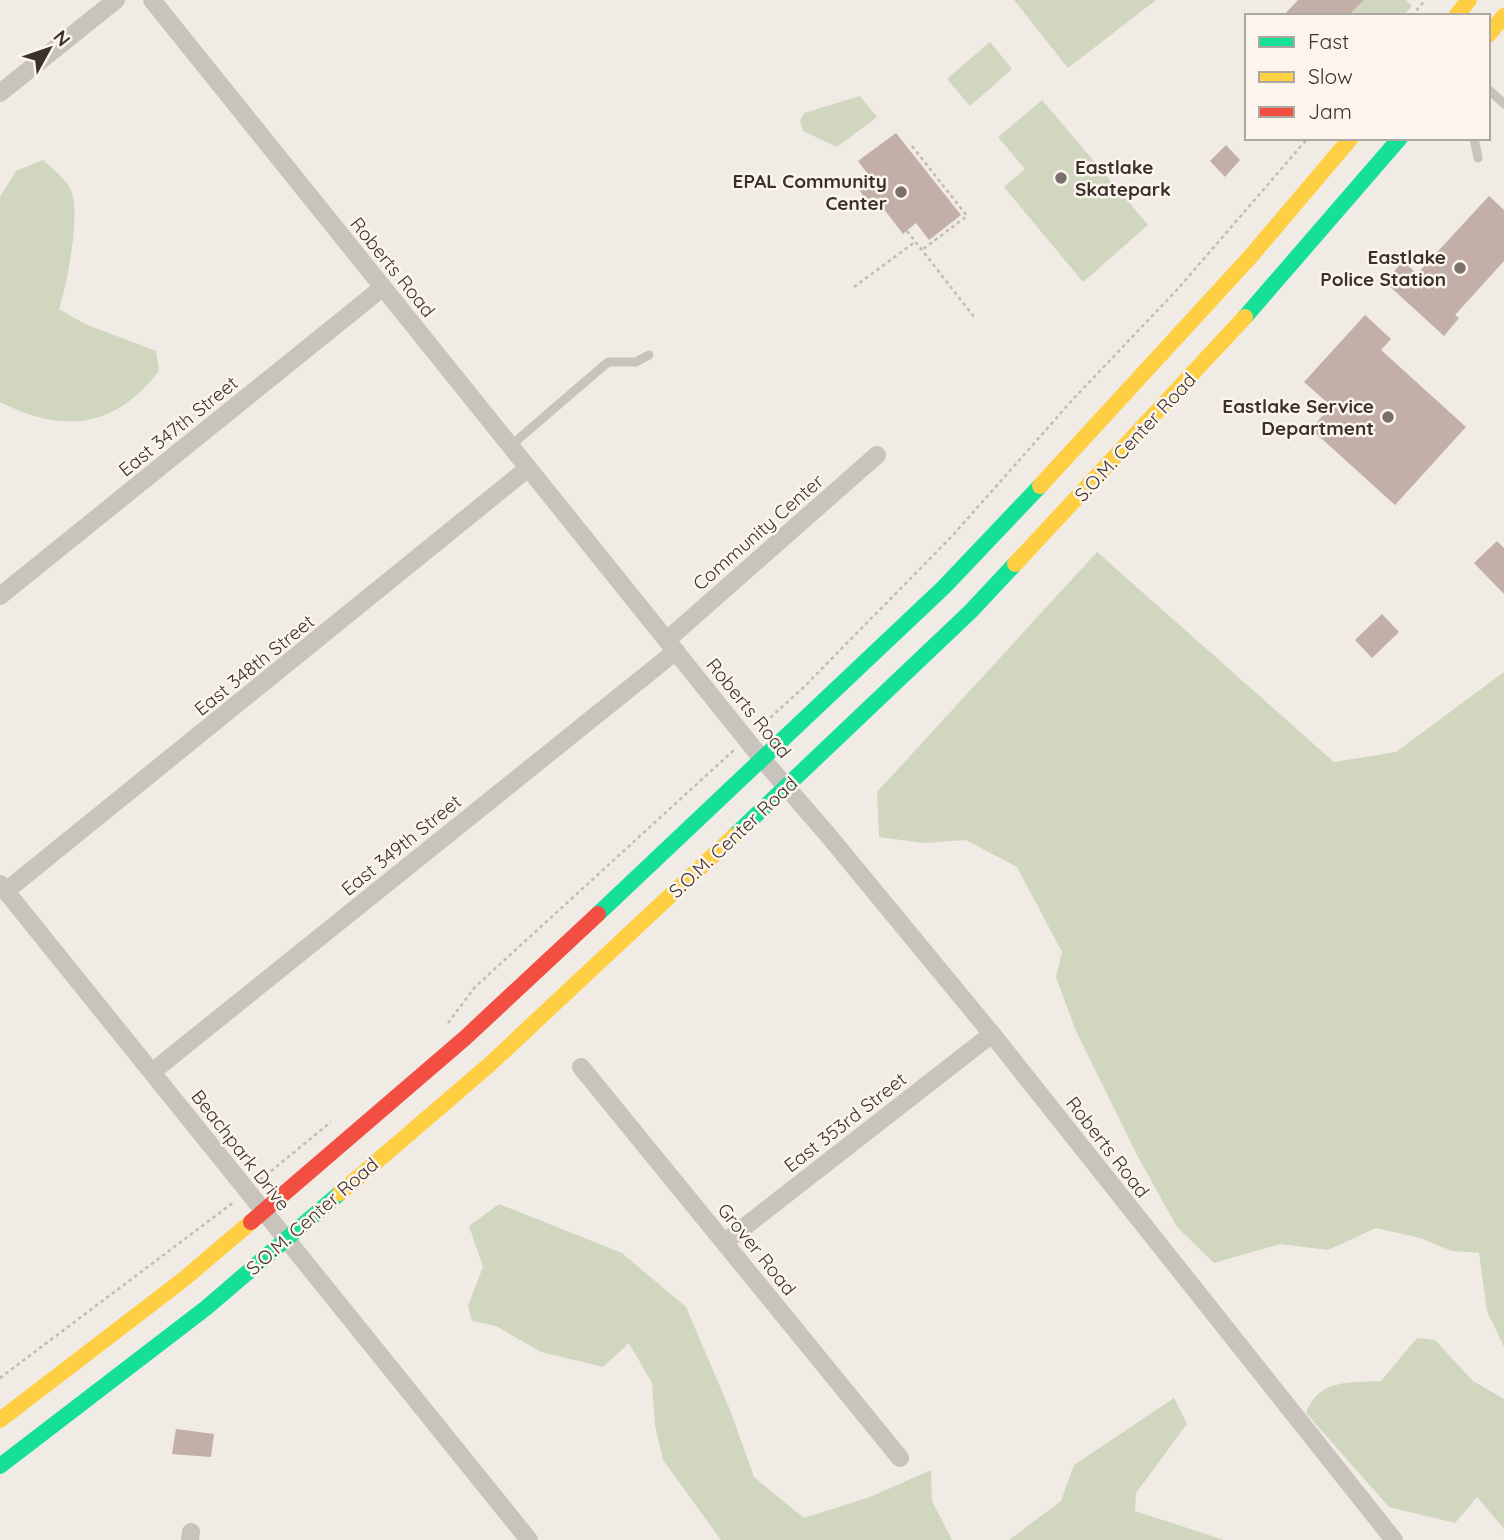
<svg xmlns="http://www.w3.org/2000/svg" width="1504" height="1540" viewBox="0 0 1504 1540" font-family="Quicksand,sans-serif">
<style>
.green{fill:#d1d6bf}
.building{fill:#c3afa7}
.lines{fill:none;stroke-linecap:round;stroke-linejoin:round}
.path{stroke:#c2bbb6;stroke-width:2.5;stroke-dasharray:3.5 3.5;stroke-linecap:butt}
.lane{stroke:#c9c3be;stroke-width:9}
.street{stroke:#c9c3be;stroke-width:18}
.fast{stroke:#16e098;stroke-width:16}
.slow{stroke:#ffcf43;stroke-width:16}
.jam{stroke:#f24e42;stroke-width:16}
.poi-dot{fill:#7a716c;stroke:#fbf5ee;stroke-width:2.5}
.labels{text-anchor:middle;stroke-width:5;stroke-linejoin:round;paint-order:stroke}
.poi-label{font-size:19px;font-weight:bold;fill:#3b302b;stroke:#fbf5ee;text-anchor:end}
.street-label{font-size:19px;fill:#3b302b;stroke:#fbf5ee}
</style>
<rect width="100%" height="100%" fill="#f0ebe5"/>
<!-- green -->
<g class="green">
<polygon points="1014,0 1156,0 1068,68"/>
<polygon points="1364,0 1406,0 1412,6 1403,16 1348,16"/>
<polygon points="990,42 1012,69 970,106 947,79"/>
<polygon points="860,96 877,117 837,147 803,131 800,121 804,113"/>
<polygon points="1042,100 1148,225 1083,282 1004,187 1025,169 998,137"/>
<path d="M43,160C51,168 65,178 70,188C82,211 67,285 59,309L85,324L156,351L159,371C114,429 63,434 0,402V197L16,171Z"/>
<polygon points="1097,552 1334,762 1396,752 1504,672 1504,1347 1487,1311 1479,1253 1452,1251 1420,1238 1376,1228 1328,1250 1280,1244 1214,1263 1177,1227 1137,1155 1075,1029 1056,977 1062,952 1017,867 966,840 924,843 879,837 877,792"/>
<polygon points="499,1204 622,1253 686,1307 730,1410 754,1477 804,1518 870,1497 931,1470 932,1501 952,1540 721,1540 663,1460 655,1426 652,1383 629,1343 603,1367 541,1352 496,1326 472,1321 468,1306 483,1267 469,1226"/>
<path d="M1417,1338L1435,1340L1473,1381L1504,1399V1529L1477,1497L1455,1523L1389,1507L1306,1413C1319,1378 1350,1383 1381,1381Z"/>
<polygon points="1174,1398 1187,1424 1136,1493 1135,1511 1224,1540 1009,1540 1061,1501 1074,1465"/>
</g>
<!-- building -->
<g class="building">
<polygon points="1298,0 1364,0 1348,16 1283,16"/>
<polygon points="896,133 961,215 929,240 916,223 903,234 877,200 870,205 854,183 867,173 858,161"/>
<polygon points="1226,145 1240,160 1225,177 1210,161"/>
<polygon points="1489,196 1504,210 1504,261 1455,315 1459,318 1444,336 1385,282 1403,261 1417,274"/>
<polygon points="1365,315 1391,339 1381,350 1466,427 1395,505 1311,429 1331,406 1304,382"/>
<polygon points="1497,541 1504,548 1504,594 1474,563"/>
<polygon points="1382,614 1399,632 1372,658 1355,640"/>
<polygon points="176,1429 214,1434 211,1457 172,1454"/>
</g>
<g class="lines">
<!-- path -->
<g class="path">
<polyline points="1412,16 1425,0"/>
<polyline points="912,146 967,216 922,250"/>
<polyline points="907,231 975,318"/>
<polyline points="854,287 915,242"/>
<polyline points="760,727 805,686 954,534 1075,397 1176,291 1308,138"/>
<polyline points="448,1023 475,987 734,750"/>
<polyline points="260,1180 331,1122"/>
<polyline points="0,1378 234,1202"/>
</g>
<!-- lane -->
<g class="lane">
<polyline points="1488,89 1504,104"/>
<polyline points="1474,138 1478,158"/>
<polyline points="509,447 608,362 636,362 649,355"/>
</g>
<!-- street -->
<g class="street">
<polyline points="152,0 763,760 828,835 992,1034 1394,1540"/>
<polyline points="0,93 116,0"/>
<polyline points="0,596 382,288"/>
<polyline points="667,640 877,455"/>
<polyline points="0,884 529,1540"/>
<polyline points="6,891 527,469"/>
<polyline points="581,1067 900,1458"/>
<polyline points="152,1072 676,651"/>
<polyline points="725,1242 992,1034"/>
<polyline points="190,1540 191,1532"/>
</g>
<!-- fast -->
<g class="fast">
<polyline points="1245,317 1400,138"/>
<polyline points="734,836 970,612 1015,564"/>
<polyline points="598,914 944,587 1040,486"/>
<polyline points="0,1466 206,1308 340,1193"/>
</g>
<!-- slow -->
<g class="slow">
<polyline points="1456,16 1469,0"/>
<polyline points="1488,35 1504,16"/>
<polyline points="1040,486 1251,256 1351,138"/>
<polyline points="1015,564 1245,317"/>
<polyline points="340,1193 489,1065 734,836"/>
<polyline points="0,1420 184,1279 251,1222"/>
</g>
<!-- jam -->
<polyline class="jam" points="251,1222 465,1038 598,914"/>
</g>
<!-- markers -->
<g class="poi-dot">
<circle cx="1061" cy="178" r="7"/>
<circle cx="901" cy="192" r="7"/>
<circle cx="1460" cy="268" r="7"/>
<circle cx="1388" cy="417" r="7"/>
</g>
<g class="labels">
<!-- poi labels -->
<g class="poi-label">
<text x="1075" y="174" text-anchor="start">Eastlake<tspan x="1075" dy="22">Skatepark</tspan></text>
<text x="887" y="188">EPAL Community<tspan x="887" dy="22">Center</tspan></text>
<text x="1446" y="264">Eastlake<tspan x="1446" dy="22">Police Station</tspan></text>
<text x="1374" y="413">Eastlake Service<tspan x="1374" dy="22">Department</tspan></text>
</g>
<!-- street labels -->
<g class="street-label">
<text transform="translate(393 267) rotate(51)" y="7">Roberts Road</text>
<text transform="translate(178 426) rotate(-39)" y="7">East 347th Street</text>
<text transform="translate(1135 437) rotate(-47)" y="7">S.O.M. Center Road</text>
<text transform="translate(758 532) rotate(-41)" y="7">Community Center</text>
<text transform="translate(254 665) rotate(-39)" y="7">East 348th Street</text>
<text transform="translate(749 708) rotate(51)" y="7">Roberts Road</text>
<text transform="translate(733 837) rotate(-43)" y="7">S.O.M. Center Road</text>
<text transform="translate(401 845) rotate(-39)" y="7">East 349th Street</text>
<text transform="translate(845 1122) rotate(-38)" y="7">East 353rd Street</text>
<text transform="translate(1108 1147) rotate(52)" y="7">Roberts Road</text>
<text transform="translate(241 1150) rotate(52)" y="7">Beachpark Drive</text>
<text transform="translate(312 1216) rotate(-41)" y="7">S.O.M. Center Road</text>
<text transform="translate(757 1249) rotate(51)" y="7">Grover Road</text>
</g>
</g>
<!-- legend -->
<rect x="1245" y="14" width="245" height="126" fill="#fbf5ee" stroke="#aea6a0" stroke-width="2"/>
<rect x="1259" y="37" width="35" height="10" fill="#16e098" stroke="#aea6a0" stroke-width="2"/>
<text x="1308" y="49" font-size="21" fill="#3b302b">Fast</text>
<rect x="1259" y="72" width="35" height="10" fill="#ffcf43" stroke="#aea6a0" stroke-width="2"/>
<text x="1308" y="84" font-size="21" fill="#3b302b">Slow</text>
<rect x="1259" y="107" width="35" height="10" fill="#f24e42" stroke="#aea6a0" stroke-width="2"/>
<text x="1308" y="119" font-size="21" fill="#3b302b">Jam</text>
<!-- north arrow -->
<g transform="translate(49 49) rotate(50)" stroke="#fbf5ee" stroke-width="5" paint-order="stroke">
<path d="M0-5L12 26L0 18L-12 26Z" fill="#3b302b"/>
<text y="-10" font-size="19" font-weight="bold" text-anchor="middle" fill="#3b302b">N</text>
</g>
</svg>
